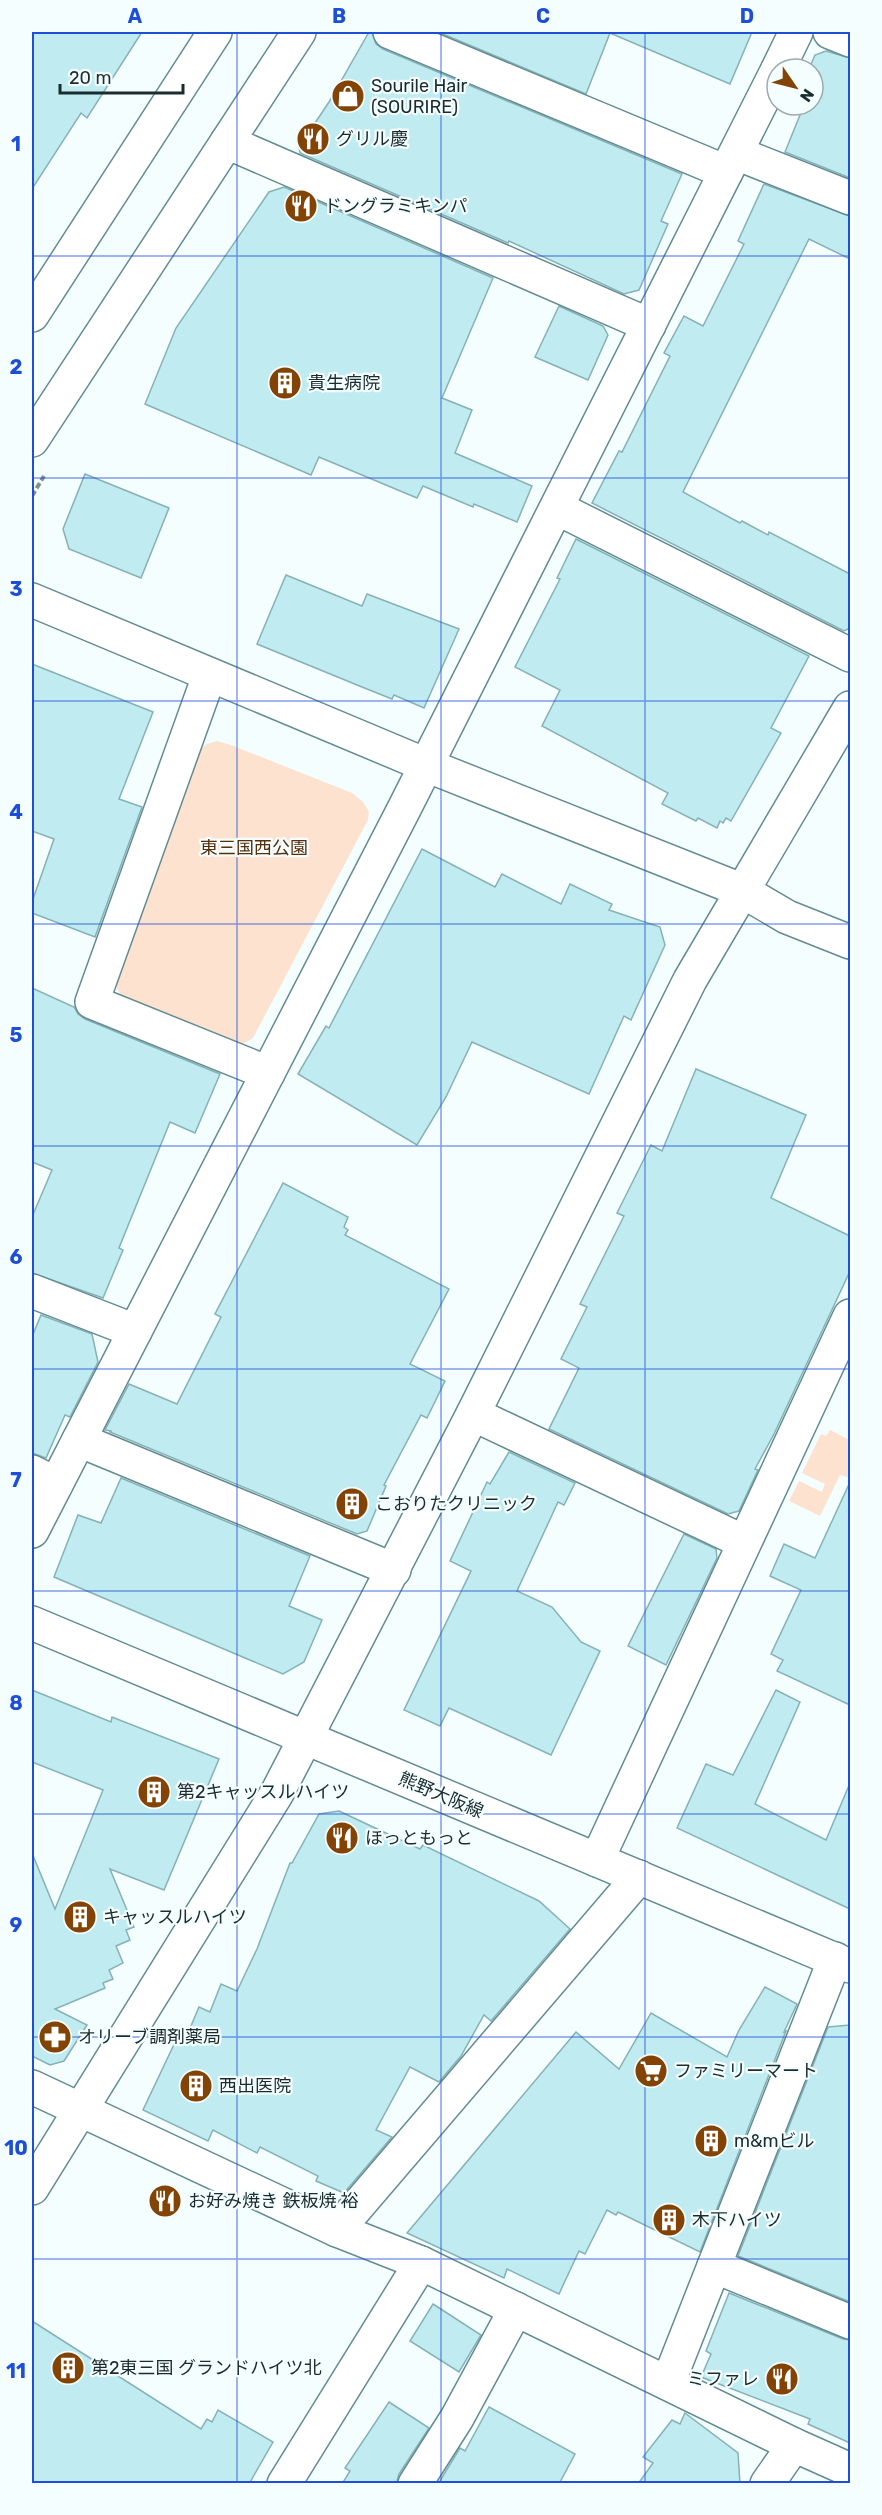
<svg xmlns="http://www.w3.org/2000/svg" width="882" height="2515" viewBox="0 0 882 2515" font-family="Rubik,'Noto Sans JP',sans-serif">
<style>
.green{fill:#fce2cf}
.building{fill:#bfebf1;stroke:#86b1b6;stroke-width:1.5}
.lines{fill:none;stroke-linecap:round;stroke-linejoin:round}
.minor-casing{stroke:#638c92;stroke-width:36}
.major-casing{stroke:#638c92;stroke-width:36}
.path{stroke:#818e90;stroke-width:4;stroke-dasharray:6 3;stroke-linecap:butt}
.minor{stroke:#fff;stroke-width:33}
.major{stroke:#fff;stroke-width:33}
.grid{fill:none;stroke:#1d4ed8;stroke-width:1.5;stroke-opacity:0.55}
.labels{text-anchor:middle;stroke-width:4.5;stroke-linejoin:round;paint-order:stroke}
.poi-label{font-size:18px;fill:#1b2c2e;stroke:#f5feff;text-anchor:start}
.park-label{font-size:18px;fill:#562f0d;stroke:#f5feff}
.street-label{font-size:18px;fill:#1b2c2e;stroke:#f5feff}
.neatline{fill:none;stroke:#1d4ed8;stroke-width:2}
.grid-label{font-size:20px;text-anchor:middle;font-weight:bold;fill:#1d4ed8}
</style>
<rect width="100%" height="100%" fill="#f5feff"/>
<!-- green -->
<g class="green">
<polygon points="217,741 231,745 352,793 363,802 369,812 368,820 253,1038 236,1048 126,1003 117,989 116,974 194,753 207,744"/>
<polygon points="830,1430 850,1440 850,1478 840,1475 820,1516 789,1501 799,1481 822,1492 825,1484 802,1473 821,1434 826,1436"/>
</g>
<!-- building -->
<g class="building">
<polygon points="32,32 142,32 87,118 81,113 32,189"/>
<polygon points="369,32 372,32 376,44 383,49 682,174 661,221 668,224 639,290 624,294 509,241 508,243 300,153 299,147 329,102"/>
<polygon points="438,32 752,32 730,84 610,33 586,94"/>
<polygon points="826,51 850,58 850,178 785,152 802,110 793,107 813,105 813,69 809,69 815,55"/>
<polygon points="764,184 850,216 850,259 809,239 683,492 740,523 742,521 768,535 769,532 850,574 850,628 844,631 592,503 619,451 622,452 670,356 664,353 684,316 703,326 744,244 738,241"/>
<polygon points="284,187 493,278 442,398 472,410 455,453 532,486 517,522 474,504 473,507 423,486 417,498 319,457 311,475 145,404 176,328 269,192"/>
<polygon points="559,306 603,326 608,335 588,380 535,357"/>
<polygon points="85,474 169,508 141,578 69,549 63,529"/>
<polygon points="576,539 809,656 771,728 781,733 731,821 726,818 723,823 720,821 717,828 698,818 696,821 662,804 668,793 542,726 560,690 515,667 560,579 557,578"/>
<polygon points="286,575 362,606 367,594 459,629 424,708 394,695 392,699 362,687 257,644"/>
<polygon points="32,664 153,712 119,799 142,807 95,937 32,913 32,902 54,839 32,831"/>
<polygon points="422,849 495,887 502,874 561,904 570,884 612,904 609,910 660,927 665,945 631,1020 624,1016 589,1094 472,1042 446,1097 417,1145 298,1074 326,1026 329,1028"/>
<polygon points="32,988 74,1007 78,1014 85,1019 220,1074 195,1133 170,1122 119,1248 123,1250 103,1298 32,1273 32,1217 52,1170 32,1162"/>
<polygon points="696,1069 806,1115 771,1198 850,1236 850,1271 774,1434 755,1469 758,1470 739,1511 728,1514 549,1429 579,1368 561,1359 587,1307 580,1304 624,1216 617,1213 651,1145 662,1151"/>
<polygon points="283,1183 348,1217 344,1227 348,1230 345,1235 449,1289 410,1364 445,1381 427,1418 421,1415 384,1485 386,1486 367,1531 357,1534 110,1432 111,1431 105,1430 129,1384 177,1404 221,1317 215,1314"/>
<polygon points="41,1315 92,1334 98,1362 70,1417 65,1415 46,1458 32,1453 32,1337"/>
<polygon points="509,1452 575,1483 564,1505 558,1502 517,1591 552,1607 581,1642 600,1651 551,1755 449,1708 440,1726 404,1710 471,1571 450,1561 487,1482 490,1484"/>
<polygon points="121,1478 310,1556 289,1606 322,1620 304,1662 283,1674 54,1577 78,1515 101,1523"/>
<polygon points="850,1482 850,1705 777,1671 783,1660 771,1654 801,1590 770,1576 784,1544 815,1558"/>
<polygon points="684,1534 716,1549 717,1558 666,1665 628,1646"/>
<polygon points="32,1690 111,1722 112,1717 219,1759 164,1890 110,1869 134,1927 126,1930 130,1940 116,1946 123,1963 109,1970 113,1979 103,1983 105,1988 55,2009 87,2025 64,2061 50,2065 32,2056 32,1853 55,1909 103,1790 32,1762"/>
<polygon points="776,1690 800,1702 755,1804 826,1840 850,1783 850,1909 677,1828 706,1764 733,1775"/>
<polygon points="339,1811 420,1849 423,1845 539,1901 570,1929 491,2021 484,2015 461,2056 439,2082 410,2067 376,2130 392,2137 344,2193 316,2181 318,2176 260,2147 257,2153 213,2130 208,2141 143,2110 178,2036 185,2040 199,2007 210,2012 221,1984 237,1991 257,1949 290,1863 292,1863 319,1814"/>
<polygon points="765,1987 797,2004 784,2032 786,2031 700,2252 618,2212 616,2215 607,2210 585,2254 579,2251 559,2294 507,2269 504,2278 407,2233 576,2032 619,2069 651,2013 727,2057 739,2030"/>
<polygon points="850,2025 850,2302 738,2256 828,2027"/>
<polygon points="729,2293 843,2339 850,2340 850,2443 808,2424 810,2419 701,2377 711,2354 706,2351"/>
<polygon points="433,2304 481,2335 459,2372 410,2341"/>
<polygon points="32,2321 201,2429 207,2419 212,2422 218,2410 273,2442 249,2484 32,2484"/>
<polygon points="389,2402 429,2428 399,2474 396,2484 342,2484 350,2471 345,2468"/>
<polygon points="489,2407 575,2454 559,2484 438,2484 460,2448 465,2451"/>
<polygon points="685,2413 738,2453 740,2484 638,2484 653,2463 643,2457 672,2420 680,2424"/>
</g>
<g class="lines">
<!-- minor casing -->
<g class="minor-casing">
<g id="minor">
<polyline points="390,32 726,172"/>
<polyline points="830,32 850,40"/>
<polyline points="778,69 796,32"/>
<polyline points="227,142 649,325"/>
<polyline points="736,153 850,198"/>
<polyline points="32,315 215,32"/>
<polyline points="32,440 299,32"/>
<polyline points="557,508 850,655"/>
<polyline points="32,600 426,765 741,890 787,917 850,942"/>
<polyline points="209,676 92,1002 268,1073"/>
<polyline points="32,1291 135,1331"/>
<polyline points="473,1414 744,1542"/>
<polyline points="79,1440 394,1570"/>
<polyline points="32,1472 56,1484"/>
<polyline points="32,1531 404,809 777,71"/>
<polyline points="597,1860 850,1316"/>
<polyline points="32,2087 337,2230 421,2263 794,2445 850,2470"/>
<polyline points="32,2188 277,1793 473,1414 690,980 850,708"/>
<polyline points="337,2230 639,1877"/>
<polyline points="714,2266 850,2322"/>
<polyline points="668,2383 835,1959"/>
<polyline points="284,2484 421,2263"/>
<polyline points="415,2484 457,2418 516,2309"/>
<polyline points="767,2484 794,2445"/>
</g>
</g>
<!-- major casing -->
<g class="major-casing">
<polyline id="major" points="32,1623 850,1966"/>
</g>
<!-- path -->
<polyline class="path" points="32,496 44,476"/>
<!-- minor -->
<use href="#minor" class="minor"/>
<!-- major -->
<use href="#major" class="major"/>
</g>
<!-- grid -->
<path class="grid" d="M237,32V2484M441,32V2484M645,32V2484M32,256H850M32,478H850M32,701H850M32,924H850M32,1146H850M32,1369H850M32,1591H850M32,1814H850M32,2037H850M32,2259H850"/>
<!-- icons -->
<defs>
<g id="shop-disc" transform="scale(1.725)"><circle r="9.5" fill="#824304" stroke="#f5feff"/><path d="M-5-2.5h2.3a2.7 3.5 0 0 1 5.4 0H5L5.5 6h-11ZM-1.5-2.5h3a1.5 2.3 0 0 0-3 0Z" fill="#fff"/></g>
<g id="restaurant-disc" transform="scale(1.725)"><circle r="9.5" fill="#824304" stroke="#f5feff"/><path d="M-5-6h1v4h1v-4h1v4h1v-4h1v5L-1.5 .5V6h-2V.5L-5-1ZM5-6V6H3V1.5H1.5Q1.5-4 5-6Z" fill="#fff"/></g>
<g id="building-disc" transform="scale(1.725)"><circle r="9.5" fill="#824304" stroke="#f5feff"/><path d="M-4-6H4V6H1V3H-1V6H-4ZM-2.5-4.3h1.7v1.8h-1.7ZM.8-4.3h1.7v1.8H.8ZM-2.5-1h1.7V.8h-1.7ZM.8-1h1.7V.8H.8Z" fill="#fff"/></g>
<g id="pharmacy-disc" transform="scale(1.725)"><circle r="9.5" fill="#824304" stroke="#f5feff"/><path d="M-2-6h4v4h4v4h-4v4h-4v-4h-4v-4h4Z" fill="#fff"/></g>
<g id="supermarket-disc" transform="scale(1.725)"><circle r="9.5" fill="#824304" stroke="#f5feff"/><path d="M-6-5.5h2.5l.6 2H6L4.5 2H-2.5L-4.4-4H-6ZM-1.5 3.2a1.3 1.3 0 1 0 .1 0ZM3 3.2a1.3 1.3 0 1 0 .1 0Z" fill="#fff"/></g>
</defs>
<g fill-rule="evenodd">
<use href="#shop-disc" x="348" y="96"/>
<use href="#restaurant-disc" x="313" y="139"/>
<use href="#restaurant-disc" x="301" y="206"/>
<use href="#building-disc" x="285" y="383"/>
<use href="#building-disc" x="352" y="1504"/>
<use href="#building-disc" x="154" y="1792"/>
<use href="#restaurant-disc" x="342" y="1838"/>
<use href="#building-disc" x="80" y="1917"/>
<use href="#pharmacy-disc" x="55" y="2037"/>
<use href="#supermarket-disc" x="651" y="2071"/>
<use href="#building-disc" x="196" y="2086"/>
<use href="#building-disc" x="711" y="2141"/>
<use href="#restaurant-disc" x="165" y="2201"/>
<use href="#building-disc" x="669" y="2220"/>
<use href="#building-disc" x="68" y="2368"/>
<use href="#restaurant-disc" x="782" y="2379"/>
</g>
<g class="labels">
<!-- poi labels -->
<g class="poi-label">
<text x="371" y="92">Sourile Hair<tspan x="371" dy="21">(SOURIRE)</tspan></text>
<text x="336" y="145">グリル慶</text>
<text x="324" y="212">ドングラミキンパ</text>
<text x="308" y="389">貴生病院</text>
<text x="375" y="1510">こおりたクリニック</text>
<text x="177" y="1798">第2キャッスルハイツ</text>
<text x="365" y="1844">ほっともっと</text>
<text x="103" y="1923">キャッスルハイツ</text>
<text x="78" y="2043">オリーブ調剤薬局</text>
<text x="674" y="2077">ファミリーマート</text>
<text x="219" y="2092">西出医院</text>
<text x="734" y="2147">m&amp;mビル</text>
<text x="188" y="2207">お好み焼き 鉄板焼 裕</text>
<text x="692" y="2226">木下ハイツ</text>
<text x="91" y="2374">第2東三国 グランドハイツ北</text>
<text x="759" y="2385" text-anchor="end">ミファレ</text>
</g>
<!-- park labels -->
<g class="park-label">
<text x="254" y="854">東三国西公園</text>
</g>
<!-- street labels -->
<g class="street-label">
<text transform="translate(441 1795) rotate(23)" y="6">熊野大阪線</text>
</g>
</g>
<!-- border -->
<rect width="882" height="2515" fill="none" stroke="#f5feff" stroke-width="66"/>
<!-- north arrow -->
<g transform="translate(795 87) rotate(125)"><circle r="28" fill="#f5feff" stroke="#9eaaab" stroke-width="1.5"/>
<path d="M0-4.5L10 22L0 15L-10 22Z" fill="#824304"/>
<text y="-9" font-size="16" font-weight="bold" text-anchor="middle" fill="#1b2c2e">N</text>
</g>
<!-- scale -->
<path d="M60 84v9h123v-9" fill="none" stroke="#1b2c2e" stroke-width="3"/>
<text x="69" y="84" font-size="18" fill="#1b2c2e" stroke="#f5feff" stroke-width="4.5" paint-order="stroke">20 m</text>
<rect x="33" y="33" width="816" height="2449" class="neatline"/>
<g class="grid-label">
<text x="135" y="23">A</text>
<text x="339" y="23">B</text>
<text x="543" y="23">C</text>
<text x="747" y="23">D</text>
<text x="16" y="151">1</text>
<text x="16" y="374">2</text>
<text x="16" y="596">3</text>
<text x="16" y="819">4</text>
<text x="16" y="1042">5</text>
<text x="16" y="1264">6</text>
<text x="16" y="1487">7</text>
<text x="16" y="1710">8</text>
<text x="16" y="1932">9</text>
<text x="16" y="2155">10</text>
<text x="16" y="2378">11</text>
</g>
</svg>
